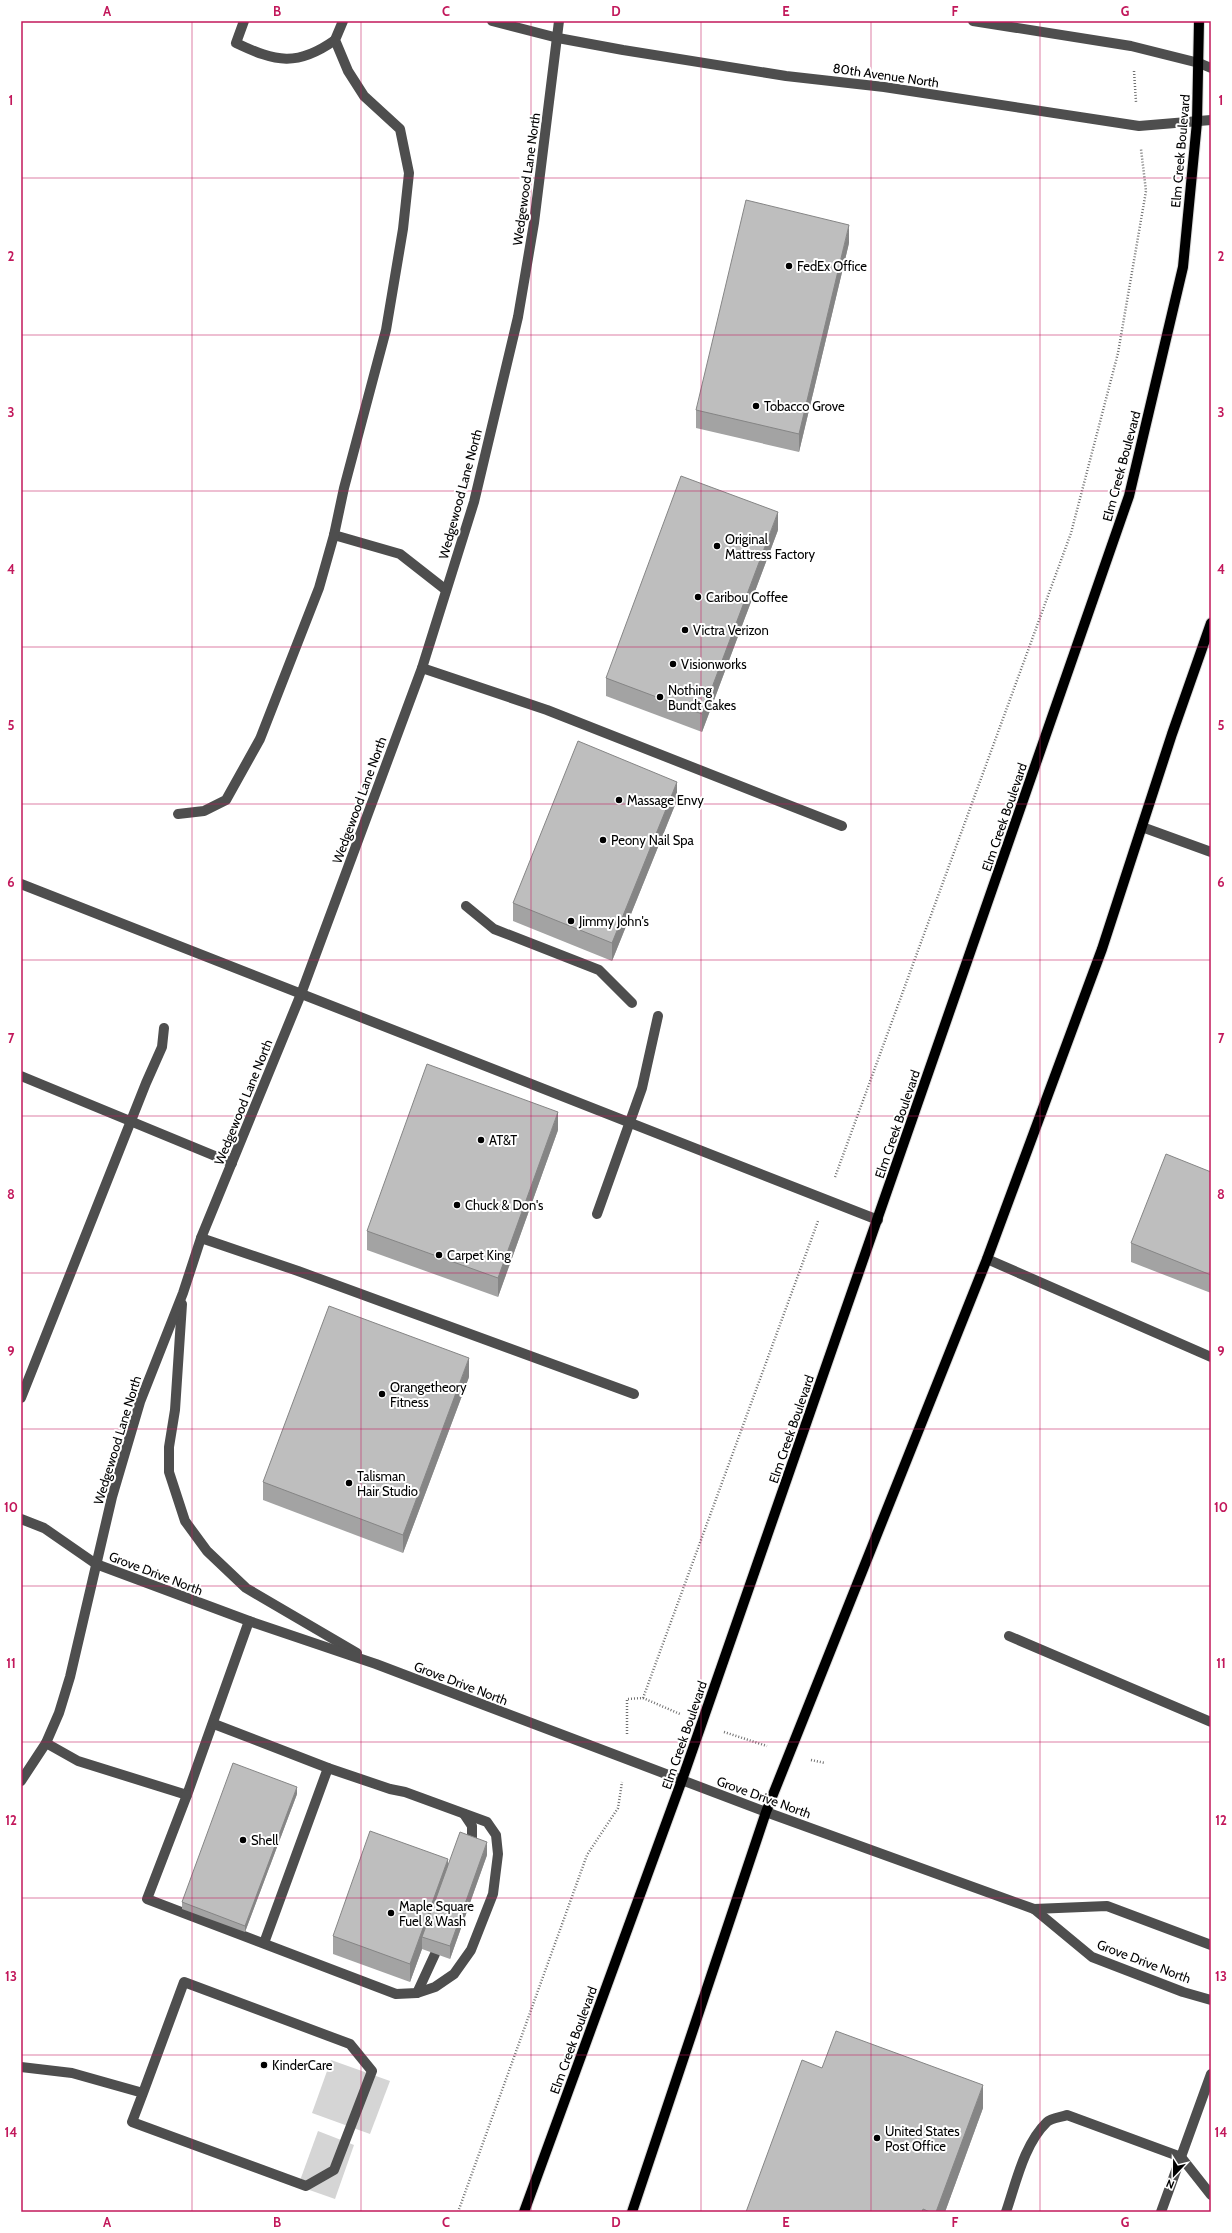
<svg xmlns="http://www.w3.org/2000/svg" width="1232" height="2233" viewBox="0 0 1232 2233" font-family="Cabin,sans-serif">
<style>
.green{fill:#d5d5d5}
.lines{fill:none;stroke-linecap:round;stroke-linejoin:round}
.major-casing{stroke:#dbdbdb;stroke-width:12}
.path{stroke:#707070;stroke-width:2.5;stroke-dasharray:1 2;stroke-linecap:butt}
.minor{stroke:#4e4e4e;stroke-width:10}
.major{stroke:#000;stroke-width:10}
.wall{fill:#a3a3a3}
.shaded-wall{fill:#858585}
.building{fill:#bebebe;stroke:#858585}
.grid{fill:none;stroke:#c2185b;stroke-width:1;stroke-opacity:0.55}
.poi-dot{fill:#000;stroke:#fff;stroke-width:1.5}
.labels{text-anchor:middle;stroke-width:4;stroke-linejoin:round;paint-order:stroke}
.street-label{font-size:13px;fill:#000;stroke:#fff}
.poi-label{font-size:13px;fill:#000;stroke:#fff;text-anchor:start}
.neatline{fill:none;stroke:#c2185b;stroke-width:1.5}
.grid-label{font-size:13px;text-anchor:middle;font-weight:bold;fill:#c2185b}
</style>
<rect width="100%" height="100%" fill="#fff"/>
<!-- green -->
<g class="green">
<polygon points="331,2060 390,2081 370,2134 312,2113"/>
<polygon points="318,2131 354,2145 335,2199 298,2186"/>
</g>
<g class="lines">
<!-- major casing -->
<g class="major-casing">
<g id="major">
<polyline points="524,2212 682,1780 1129,496 1183,267 1197,122 1199,21"/>
<polyline points="632,2212 766,1812 987,1259 1102,949 1172,734 1211,623"/>
</g>
</g>
<!-- path -->
<g class="path">
<polyline points="1134,71 1136,102"/>
<polyline points="835,1177 1071,533 1118,353 1146,191 1141,149"/>
<polyline points="643,1698 680,1714"/>
<polyline points="724,1732 767,1746"/>
<polyline points="627,1734 627,1699 643,1698 818,1221"/>
<polyline points="811,1760 825,1763"/>
<polyline points="458,2212 587,1855 618,1808 622,1782"/>
</g>
<!-- minor -->
<g class="minor">
<path d="M244,21L236,43C276,62 297,67 335,40"/>
<polyline points="492,21 558,38 623,50 786,76 884,87 1139,126 1211,120"/>
<polyline points="973,21 1131,46 1199,63 1211,68"/>
<polyline points="334,535 400,554 446,590"/>
<polyline points="422,668 547,710 842,826"/>
<polyline points="178,814 204,811 226,800 260,739 319,588 334,535 344,488 386,330 403,229 409,173 400,129 364,96 348,71 335,40 343,21"/>
<polyline points="1142,827 1211,852"/>
<polyline points="21,884 878,1220"/>
<polyline points="466,906 494,929 599,970 632,1003"/>
<polyline points="21,1076 232,1163"/>
<polyline points="597,1214 642,1088 658,1016"/>
<polyline points="201,1238 298,1271 634,1394"/>
<polyline points="987,1259 1211,1357"/>
<polyline points="182,1304 175,1410 169,1447 169,1472 185,1521 207,1551 246,1588 357,1653"/>
<polyline points="21,1398 146,1083 162,1047 164,1028"/>
<polyline points="21,1519 44,1528 96,1564 249,1621 376,1664 766,1812 1034,1909 1092,1957 1183,1992 1211,2000"/>
<polyline points="1009,1636 1211,1722"/>
<polyline points="46,1743 78,1761 187,1795 249,1621"/>
<polyline points="21,1781 46,1743 59,1713 70,1677 112,1497 140,1402 183,1293 201,1238 301,994 422,668 474,502 518,317 534,223 559,21"/>
<polyline points="187,1795 147,1899 396,1994 417,1993 435,1987 454,1974 471,1950 493,1894 498,1854 496,1835 487,1822 405,1792 390,1789 328,1768 214,1724"/>
<polyline points="464,1814 472,1826 472,1849"/>
<polyline points="1034,1909 1107,1906 1211,1945"/>
<polyline points="264,1943 328,1768"/>
<polyline points="417,1993 435,1954"/>
<polyline points="21,2067 72,2073 143,2093 184,1982 350,2044 372,2071 334,2170 306,2186 132,2122 143,2093"/>
<path d="M1006,2212C1016,2183 1024,2144 1047,2122C1051,2118 1062,2117 1067,2115L1181,2157L1211,2195"/>
<polyline points="1161,2212 1211,2074"/>
</g>
<!-- major -->
<use href="#major" class="major"/>
</g>
<!-- wall -->
<g class="wall">
<polygon points="849,243 799,452 696,428 696,410"/>
<polygon points="778,530 702,732 606,696 606,678"/>
<polygon points="677,800 612,961 513,921 513,903"/>
<polygon points="558,1130 498,1297 367,1250 367,1231"/>
<polygon points="1211,1172 1211,1293 1131,1262 1131,1243"/>
<polygon points="469,1377 403,1553 263,1500 263,1482"/>
<polygon points="297,1794 245,1932 182,1909 182,1902"/>
<polygon points="487,1855 450,1959 422,1949 410,1982 333,1954 333,1936 448,1865"/>
<polygon points="822,2068 983,2108 945,2212 746,2212"/>
</g>
<!-- shaded-wall -->
<g class="shaded-wall">
<polygon points="849,225 849,243 799,452 799,434"/>
<polygon points="778,512 778,530 702,732 702,714"/>
<polygon points="677,782 677,800 612,961 612,943"/>
<polygon points="558,1112 558,1130 498,1297 498,1278"/>
<polygon points="469,1358 469,1377 403,1553 403,1535"/>
<polygon points="297,1787 297,1794 245,1932 245,1926"/>
<polygon points="487,1842 487,1855 450,1959 450,1946"/>
<polygon points="448,1859 448,1878 422,1937 422,1949 410,1982 410,1964"/>
<polygon points="983,2085 983,2108 945,2212 936,2212"/>
</g>
<!-- building -->
<g class="building">
<polygon points="746,200 849,225 799,434 696,410"/>
<polygon points="681,476 778,512 702,714 606,678"/>
<polygon points="578,741 677,782 612,943 513,903"/>
<polygon points="427,1064 558,1112 498,1278 367,1231"/>
<polygon points="1166,1154 1211,1172 1211,1275 1131,1243"/>
<polygon points="329,1306 469,1358 403,1535 263,1482"/>
<polygon points="233,1763 297,1787 245,1926 182,1902"/>
<polygon points="370,1831 448,1859 410,1964 333,1936"/>
<polygon points="460,1832 487,1842 450,1946 422,1937"/>
<polygon points="836,2031 983,2085 936,2212 930,2212 923,2209 922,2212 746,2212 802,2060 822,2068"/>
</g>
<!-- grid -->
<path class="grid" d="M192,21V2212M361,21V2212M531,21V2212M701,21V2212M871,21V2212M1040,21V2212M21,178H1211M21,335H1211M21,491H1211M21,647H1211M21,804H1211M21,960H1211M21,1116H1211M21,1273H1211M21,1429H1211M21,1586H1211M21,1742H1211M21,1898H1211M21,2055H1211"/>
<!-- markers -->
<g class="poi-dot">
<circle cx="789" cy="266" r="4"/>
<circle cx="756" cy="406" r="4"/>
<circle cx="717" cy="546" r="4"/>
<circle cx="698" cy="597" r="4"/>
<circle cx="685" cy="630" r="4"/>
<circle cx="673" cy="664" r="4"/>
<circle cx="660" cy="697" r="4"/>
<circle cx="619" cy="800" r="4"/>
<circle cx="603" cy="840" r="4"/>
<circle cx="571" cy="921" r="4"/>
<circle cx="481" cy="1140" r="4"/>
<circle cx="457" cy="1205" r="4"/>
<circle cx="439" cy="1255" r="4"/>
<circle cx="382" cy="1394" r="4"/>
<circle cx="349" cy="1483" r="4"/>
<circle cx="243" cy="1840" r="4"/>
<circle cx="391" cy="1913" r="4"/>
<circle cx="264" cy="2065" r="4"/>
<circle cx="877" cy="2138" r="4"/>
</g>
<g class="labels">
<!-- street labels -->
<g class="street-label">
<text transform="translate(886 75) rotate(8)" y="5">80th Avenue North</text>
<text transform="translate(1180 151) rotate(-85)" y="5">Elm Creek Boulevard</text>
<text transform="translate(526 179) rotate(-82)" y="5">Wedgewood Lane North</text>
<text transform="translate(1121 466) rotate(-75)" y="5">Elm Creek Boulevard</text>
<text transform="translate(460 494) rotate(-75)" y="5">Wedgewood Lane North</text>
<text transform="translate(359 800) rotate(-70)" y="5">Wedgewood Lane North</text>
<text transform="translate(1004 817) rotate(-71)" y="5">Elm Creek Boulevard</text>
<text transform="translate(243 1102) rotate(-68)" y="5">Wedgewood Lane North</text>
<text transform="translate(897 1124) rotate(-71)" y="5">Elm Creek Boulevard</text>
<text transform="translate(791 1429) rotate(-71)" y="5">Elm Creek Boulevard</text>
<text transform="translate(117 1440) rotate(-73)" y="5">Wedgewood Lane North</text>
<text transform="translate(156 1573) rotate(21)" y="5">Grove Drive North</text>
<text transform="translate(461 1683) rotate(21)" y="5">Grove Drive North</text>
<text transform="translate(684 1735) rotate(-71)" y="5">Elm Creek Boulevard</text>
<text transform="translate(764 1797) rotate(20)" y="5">Grove Drive North</text>
<text transform="translate(1144 1961) rotate(21)" y="5">Grove Drive North</text>
<text transform="translate(573 2040) rotate(-70)" y="5">Elm Creek Boulevard</text>
</g>
<!-- poi labels -->
<g class="poi-label">
<text x="797" y="271">FedEx Office</text>
<text x="764" y="411">Tobacco Grove</text>
<text x="725" y="544">Original<tspan x="725" dy="15">Mattress Factory</tspan></text>
<text x="706" y="602">Caribou Coffee</text>
<text x="693" y="635">Victra Verizon</text>
<text x="681" y="669">Visionworks</text>
<text x="668" y="695">Nothing<tspan x="668" dy="15">Bundt Cakes</tspan></text>
<text x="627" y="805">Massage Envy</text>
<text x="611" y="845">Peony Nail Spa</text>
<text x="579" y="926">Jimmy John's</text>
<text x="489" y="1145">AT&amp;T</text>
<text x="465" y="1210">Chuck &amp; Don's</text>
<text x="447" y="1260">Carpet King</text>
<text x="390" y="1392">Orangetheory<tspan x="390" dy="15">Fitness</tspan></text>
<text x="357" y="1481">Talisman<tspan x="357" dy="15">Hair Studio</tspan></text>
<text x="251" y="1845">Shell</text>
<text x="399" y="1911">Maple Square<tspan x="399" dy="15">Fuel &amp; Wash</tspan></text>
<text x="272" y="2070">KinderCare</text>
<text x="885" y="2136">United States<tspan x="885" dy="15">Post Office</tspan></text>
</g>
</g>
<!-- border -->
<rect width="1232" height="2233" fill="none" stroke="#ffffff" stroke-width="44"/>
<!-- north arrow -->
<g transform="translate(1174 2175) rotate(202)" stroke="#ffffff" stroke-width="3" paint-order="stroke">
<path d="M0-3L7 15L0 10L-7 15Z" fill="#000000"/>
<text y="-6" font-size="11" font-weight="bold" text-anchor="middle" fill="#000000">N</text>
</g>
<rect x="22" y="22" width="1188" height="2189" class="neatline"/>
<g class="grid-label">
<text x="107" y="16">A</text>
<text x="277" y="16">B</text>
<text x="446" y="16">C</text>
<text x="616" y="16">D</text>
<text x="786" y="16">E</text>
<text x="955" y="16">F</text>
<text x="1125" y="16">G</text>
<text x="11" y="105">1</text>
<text x="1221" y="105">1</text>
<text x="11" y="261">2</text>
<text x="1221" y="261">2</text>
<text x="11" y="417">3</text>
<text x="1221" y="417">3</text>
<text x="11" y="574">4</text>
<text x="1221" y="574">4</text>
<text x="11" y="730">5</text>
<text x="1221" y="730">5</text>
<text x="11" y="887">6</text>
<text x="1221" y="887">6</text>
<text x="11" y="1043">7</text>
<text x="1221" y="1043">7</text>
<text x="11" y="1199">8</text>
<text x="1221" y="1199">8</text>
<text x="11" y="1356">9</text>
<text x="1221" y="1356">9</text>
<text x="11" y="1512">10</text>
<text x="1221" y="1512">10</text>
<text x="11" y="1668">11</text>
<text x="1221" y="1668">11</text>
<text x="11" y="1825">12</text>
<text x="1221" y="1825">12</text>
<text x="11" y="1981">13</text>
<text x="1221" y="1981">13</text>
<text x="11" y="2137">14</text>
<text x="1221" y="2137">14</text>
<text x="107" y="2227">A</text>
<text x="277" y="2227">B</text>
<text x="446" y="2227">C</text>
<text x="616" y="2227">D</text>
<text x="786" y="2227">E</text>
<text x="955" y="2227">F</text>
<text x="1125" y="2227">G</text>
</g>
</svg>
